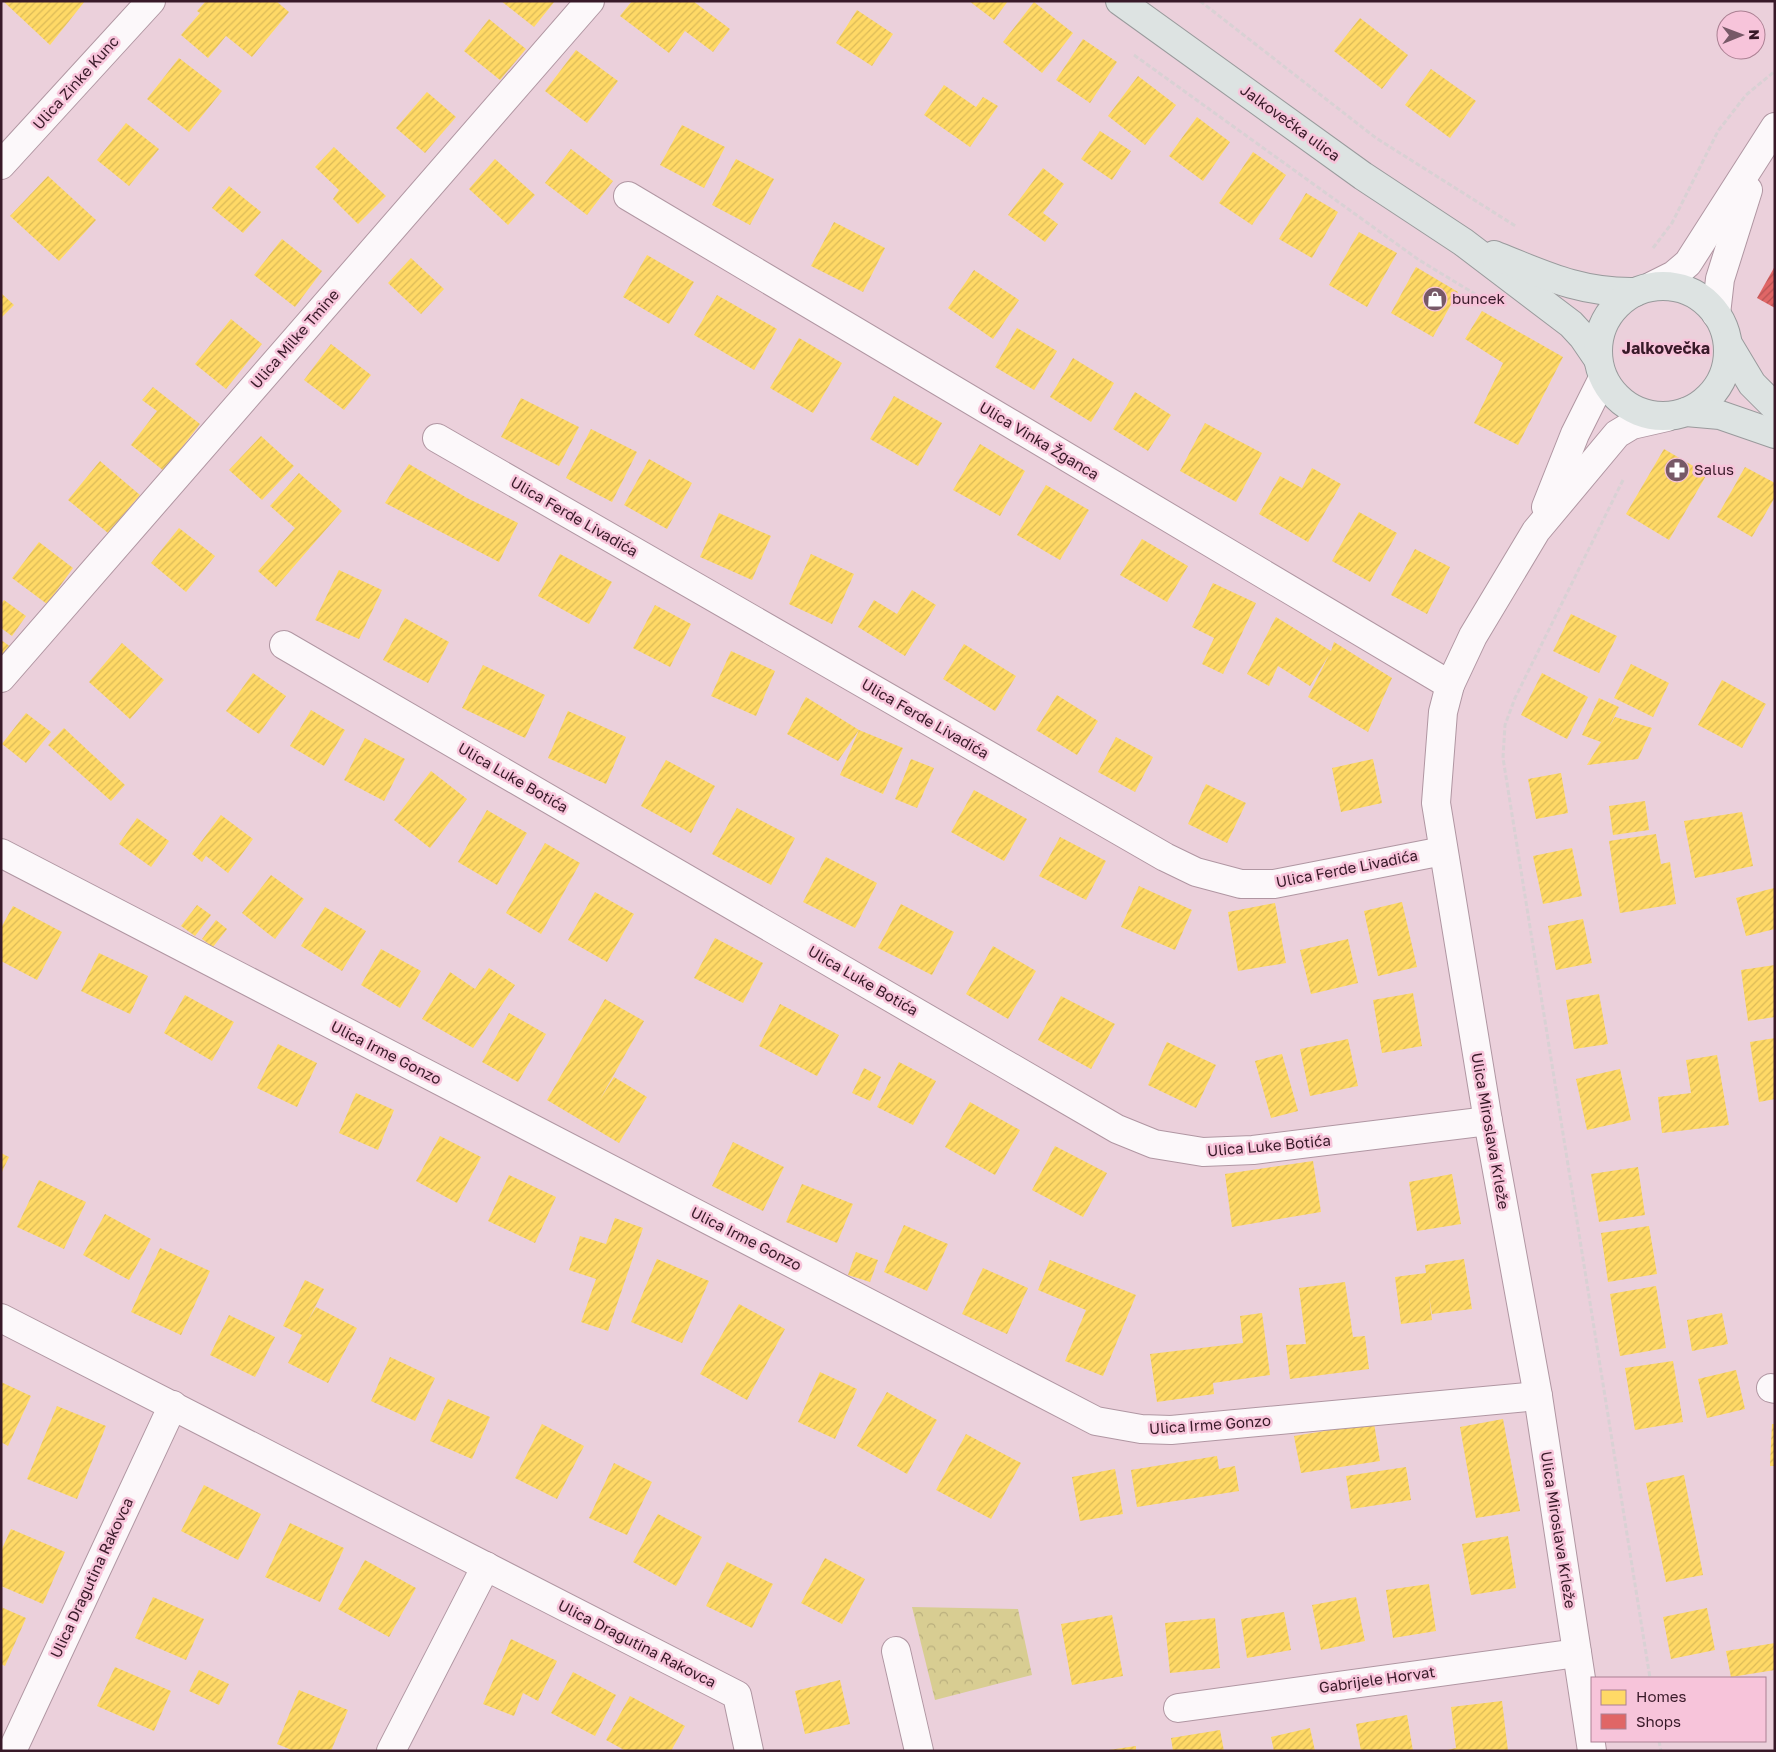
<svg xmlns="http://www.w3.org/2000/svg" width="1776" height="1752" viewBox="0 0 1776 1752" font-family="'Golos Text',sans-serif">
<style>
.park{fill:url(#park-crowns)}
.homes{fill:url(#homes-hatch)}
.shops{fill:url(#shops-hatch)}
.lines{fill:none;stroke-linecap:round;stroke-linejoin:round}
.minor-casing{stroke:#b096a2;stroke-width:30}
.major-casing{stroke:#999a9c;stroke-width:30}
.path{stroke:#d9d1d4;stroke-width:3;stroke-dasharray:5 2.5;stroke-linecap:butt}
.minor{stroke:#fcf8fa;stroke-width:28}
.major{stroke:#dde3e2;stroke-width:28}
.labels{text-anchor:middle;stroke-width:5;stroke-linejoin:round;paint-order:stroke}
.street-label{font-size:15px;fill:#381928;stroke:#f7c4da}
.poi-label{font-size:15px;fill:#381928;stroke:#f7c4da;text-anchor:start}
.neighbourhood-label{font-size:16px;font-weight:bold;fill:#381928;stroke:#f7c4da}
</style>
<defs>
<pattern id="park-crowns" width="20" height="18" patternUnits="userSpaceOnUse" patternTransform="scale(1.25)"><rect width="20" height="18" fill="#d8cd92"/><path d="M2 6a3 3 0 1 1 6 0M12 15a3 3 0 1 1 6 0" fill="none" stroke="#baaf7e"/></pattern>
<pattern id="homes-hatch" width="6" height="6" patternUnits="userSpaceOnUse" patternTransform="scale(1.25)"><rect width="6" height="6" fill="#ffd966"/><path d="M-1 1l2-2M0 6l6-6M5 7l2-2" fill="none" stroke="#dbba58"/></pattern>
<pattern id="shops-hatch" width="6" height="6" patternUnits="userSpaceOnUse" patternTransform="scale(1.25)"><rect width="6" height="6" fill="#e06666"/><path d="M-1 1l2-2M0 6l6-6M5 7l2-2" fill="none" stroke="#b75354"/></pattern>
</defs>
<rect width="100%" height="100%" fill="#ebd0db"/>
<!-- park -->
<polygon class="park" points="912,1607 1018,1609 1032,1675 935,1700"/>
<!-- homes -->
<g class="homes">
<polygon points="3,1 85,1 50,45"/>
<polygon points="206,1 276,1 289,12 252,57 226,36 208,58 181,35 200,13 197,11"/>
<polygon points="501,1 555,1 534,27"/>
<polygon points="632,1 693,1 730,29 713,52 685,31 669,53 620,16"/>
<polygon points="969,1 1008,1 994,20"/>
<polygon points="1034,2 1073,33 1042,73 1003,42"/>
<polygon points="857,10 893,34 872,66 836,43"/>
<polygon points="1360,18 1408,55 1382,89 1334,51"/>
<polygon points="489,19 526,49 500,80 464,51"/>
<polygon points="1083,39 1117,62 1090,103 1056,80"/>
<polygon points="576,50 618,81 587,123 545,91"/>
<polygon points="179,58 222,91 189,132 147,99"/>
<polygon points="1431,69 1476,101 1450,138 1405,105"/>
<polygon points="1138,76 1176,105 1145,145 1108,116"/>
<polygon points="944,85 976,107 983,97 998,106 970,147 924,115"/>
<polygon points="427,92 456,117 425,153 396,128"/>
<polygon points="1197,117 1230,142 1203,181 1169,156"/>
<polygon points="126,123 159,149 129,186 97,160"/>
<polygon points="682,125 725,147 704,188 660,165"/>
<polygon points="1100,131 1131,151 1112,180 1081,159"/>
<polygon points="334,147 386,196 358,224 333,199 339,190 315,167"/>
<polygon points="571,149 613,181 587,215 545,183"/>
<polygon points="1253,152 1286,175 1252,225 1219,203"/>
<polygon points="495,159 535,195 508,225 469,189"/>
<polygon points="736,159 774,179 750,225 712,205"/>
<polygon points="1043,168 1064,184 1043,213 1058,224 1045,242 1008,215"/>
<polygon points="48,176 96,220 59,261 10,216"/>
<polygon points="229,186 261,212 243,233 212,208"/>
<polygon points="1306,193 1338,212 1312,258 1279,239"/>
<polygon points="834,222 885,248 863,292 811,266"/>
<polygon points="1359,232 1397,253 1367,307 1329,285"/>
<polygon points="282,239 322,271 295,307 254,275"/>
<polygon points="647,255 694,282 669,324 623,297"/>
<polygon points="411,258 444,289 421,314 388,283"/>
<polygon points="1416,267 1458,292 1433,337 1391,313"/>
<polygon points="974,270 1019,300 993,339 948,308"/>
<polygon points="1,293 14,305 1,318"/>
<polygon points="717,295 777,329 754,370 694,335"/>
<polygon points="1482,311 1563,357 1518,445 1474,423 1503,363 1465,339"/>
<polygon points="231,319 262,344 226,389 195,364"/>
<polygon points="1017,328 1057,351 1034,390 995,367"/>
<polygon points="799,338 842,363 813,413 770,388"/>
<polygon points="331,344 371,375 344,410 304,380"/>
<polygon points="1073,358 1114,383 1091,422 1050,397"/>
<polygon points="153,387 200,424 164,471 131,445 157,411 142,400"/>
<polygon points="1135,392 1171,415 1148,451 1113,429"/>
<polygon points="894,396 942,423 918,466 870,439"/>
<polygon points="521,398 579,427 559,466 501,437"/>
<polygon points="1205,423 1262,453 1236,502 1180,471"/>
<polygon points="591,429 637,452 612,502 566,478"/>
<polygon points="261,436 294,466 262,500 229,470"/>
<polygon points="980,444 1025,471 1000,516 953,490"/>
<polygon points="1664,449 1707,474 1669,540 1626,514"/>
<polygon points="649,459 692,483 667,529 624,505"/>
<polygon points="100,461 140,495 108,533 68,500"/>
<polygon points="409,464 467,498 518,523 499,562 385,503"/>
<polygon points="1745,467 1775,483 1775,497 1752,537 1717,517"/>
<polygon points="1312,468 1341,484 1308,542 1259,514 1280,476 1302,488"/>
<polygon points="299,473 342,511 276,587 258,571 295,528 270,506"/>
<polygon points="1046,485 1089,510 1060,560 1017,535"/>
<polygon points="1359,512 1397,533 1370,582 1332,561"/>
<polygon points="719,513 771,536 752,580 700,557"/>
<polygon points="179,528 215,556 186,592 151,563"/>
<polygon points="1142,539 1188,566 1167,602 1120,575"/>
<polygon points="39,542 73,568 47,604 12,578"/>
<polygon points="1415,549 1450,567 1427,614 1391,595"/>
<polygon points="560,554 612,582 589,624 538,596"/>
<polygon points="811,554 854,574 832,624 789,604"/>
<polygon points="339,570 382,590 359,639 315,620"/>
<polygon points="1213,583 1256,603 1223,674 1202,664 1214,638 1192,627"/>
<polygon points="912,590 936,605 905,656 858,627 874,600 897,614"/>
<polygon points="4,600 26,616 12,636 1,628 1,604"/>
<polygon points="655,605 691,624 670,667 633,648"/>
<polygon points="1571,614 1617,636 1599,673 1553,651"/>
<polygon points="1276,617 1331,651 1334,642 1392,678 1368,732 1308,697 1329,655 1310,686 1278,666 1269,686 1247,674"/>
<polygon points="405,618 449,642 428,683 383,660"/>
<polygon points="1,640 11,647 1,661"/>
<polygon points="122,643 164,680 130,719 89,682"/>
<polygon points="964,644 1016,676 995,711 943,679"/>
<polygon points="731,651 775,671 756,716 711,696"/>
<polygon points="1631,664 1669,683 1653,717 1614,698"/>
<polygon points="483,665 545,695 525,738 462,708"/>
<polygon points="253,673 286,696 259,734 226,711"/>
<polygon points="1542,673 1588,697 1567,739 1521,715"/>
<polygon points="1722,680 1766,704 1742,748 1698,725"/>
<polygon points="1057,695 1098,721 1077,755 1036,730"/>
<polygon points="806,697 859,730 903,748 883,794 840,775 859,730 838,761 787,734"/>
<polygon points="1599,698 1619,707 1609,727 1615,717 1652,728 1638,759 1587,765 1601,742 1582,735"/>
<polygon points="311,710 345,730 324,766 290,746"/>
<polygon points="568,711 626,737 606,784 548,758"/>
<polygon points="26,713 51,732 26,763 2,744"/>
<polygon points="64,728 125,785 111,801 48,745"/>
<polygon points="1116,737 1153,757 1135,792 1098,772"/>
<polygon points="365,738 405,759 384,801 344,780"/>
<polygon points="911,759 934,768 917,808 895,799"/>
<polygon points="1373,759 1382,803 1341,812 1332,768"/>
<polygon points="666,760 715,786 691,833 641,806"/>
<polygon points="431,771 467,799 430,848 394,820"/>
<polygon points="1561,773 1568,813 1536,819 1528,779"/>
<polygon points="1206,784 1246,803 1227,843 1188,824"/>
<polygon points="974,790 1027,819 1004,861 951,832"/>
<polygon points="1645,801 1649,830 1613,835 1609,806"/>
<polygon points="737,808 795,838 771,885 712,854"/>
<polygon points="487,810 527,833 497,885 458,862"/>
<polygon points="1742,812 1753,866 1695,878 1684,821"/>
<polygon points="221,815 253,839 228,873 206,856 202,862 192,854"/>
<polygon points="137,818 169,841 151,867 119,844"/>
<polygon points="1656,834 1661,864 1670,862 1676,904 1620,913 1609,841"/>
<polygon points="1060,837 1106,861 1086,900 1039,876"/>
<polygon points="545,843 580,863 541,934 506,913"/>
<polygon points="1572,848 1582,896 1543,904 1533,856"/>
<polygon points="826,857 877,883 855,928 803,902"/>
<polygon points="271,875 304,899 275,939 242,913"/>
<polygon points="1139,886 1192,910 1175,950 1121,927"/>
<polygon points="1774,888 1775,929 1746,936 1736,898"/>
<polygon points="595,892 634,914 607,962 568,940"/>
<polygon points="1402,902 1417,967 1378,976 1364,911"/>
<polygon points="1275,903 1286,963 1238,971 1228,912"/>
<polygon points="901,904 954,932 932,975 878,948"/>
<polygon points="197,905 211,915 195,936 181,926"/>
<polygon points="13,906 62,932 37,980 1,961 1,928"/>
<polygon points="325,907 366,931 342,971 301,946"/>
<polygon points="1583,919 1592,963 1556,970 1548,926"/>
<polygon points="216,920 227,929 213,947 202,939"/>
<polygon points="715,938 763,963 743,1003 694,978"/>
<polygon points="1348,939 1358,983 1311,994 1300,950"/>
<polygon points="993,946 1036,971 1008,1019 966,994"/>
<polygon points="381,949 421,971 400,1008 361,985"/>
<polygon points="99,953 148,976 130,1014 81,991"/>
<polygon points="1775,965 1775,1017 1748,1021 1741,970"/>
<polygon points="489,968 515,985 473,1048 422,1019 450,972 475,989"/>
<polygon points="1413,993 1422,1046 1382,1053 1373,1000"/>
<polygon points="1599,994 1608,1044 1574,1049 1566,1000"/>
<polygon points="185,995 234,1022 212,1061 164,1033"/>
<polygon points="1061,996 1115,1024 1091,1069 1038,1040"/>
<polygon points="605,999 644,1021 599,1101 614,1077 647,1097 619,1143 547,1100"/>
<polygon points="780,1004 839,1035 817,1076 759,1046"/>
<polygon points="509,1013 546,1034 518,1082 482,1062"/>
<polygon points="1775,1038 1775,1099 1759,1102 1750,1042"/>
<polygon points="1348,1039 1358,1086 1310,1096 1300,1049"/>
<polygon points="1167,1042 1216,1065 1196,1108 1148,1085"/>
<polygon points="278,1044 317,1063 297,1107 257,1088"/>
<polygon points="1282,1054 1298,1111 1271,1118 1255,1061"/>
<polygon points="1717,1055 1729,1125 1662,1133 1658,1097 1691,1093 1686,1060"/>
<polygon points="899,1062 936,1081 913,1125 877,1107"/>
<polygon points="864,1068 881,1077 870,1101 852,1093"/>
<polygon points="1620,1069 1631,1120 1587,1130 1576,1079"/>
<polygon points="356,1093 394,1110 378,1150 339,1133"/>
<polygon points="970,1102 1020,1130 995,1175 945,1147"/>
<polygon points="440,1136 481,1157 457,1203 416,1181"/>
<polygon points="733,1142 784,1167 763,1211 712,1186"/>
<polygon points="1055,1146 1107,1173 1083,1217 1032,1190"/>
<polygon points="1,1153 9,1157 1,1174"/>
<polygon points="1313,1161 1321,1212 1232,1227 1225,1174"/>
<polygon points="1638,1167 1645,1215 1599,1222 1591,1174"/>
<polygon points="1452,1174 1461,1224 1417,1231 1409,1182"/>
<polygon points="509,1175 556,1197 535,1243 488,1221"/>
<polygon points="39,1180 86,1202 64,1249 17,1227"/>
<polygon points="802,1184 853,1204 837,1243 786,1222"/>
<polygon points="105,1214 151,1239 129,1280 83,1255"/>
<polygon points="615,1218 643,1228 608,1331 581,1322 596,1279 569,1270 580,1236 606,1244"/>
<polygon points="904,1225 948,1244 927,1291 884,1272"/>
<polygon points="1649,1226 1657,1274 1608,1282 1601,1233"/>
<polygon points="160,1248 210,1271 181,1335 131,1312"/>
<polygon points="856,1252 878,1260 870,1282 848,1275"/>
<polygon points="657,1259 709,1281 682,1343 631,1322"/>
<polygon points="1464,1259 1472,1309 1432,1314 1429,1296 1432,1320 1401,1324 1395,1277 1426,1273 1425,1265"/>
<polygon points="1050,1260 1136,1295 1103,1376 1065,1361 1086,1310 1038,1290"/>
<polygon points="983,1268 1028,1288 1007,1334 962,1314"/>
<polygon points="305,1280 324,1289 308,1321 316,1307 357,1328 328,1383 288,1363 302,1335 283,1326"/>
<polygon points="1345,1282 1353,1337 1365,1336 1369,1369 1290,1379 1286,1345 1306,1344 1299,1288"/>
<polygon points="1656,1286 1666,1348 1620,1356 1610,1294"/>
<polygon points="739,1304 785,1329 747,1400 700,1374"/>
<polygon points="1262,1313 1270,1375 1213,1383 1214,1394 1157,1402 1150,1354 1243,1343 1240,1316"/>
<polygon points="1722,1313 1728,1344 1692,1351 1687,1320"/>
<polygon points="229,1315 275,1337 255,1377 210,1355"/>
<polygon points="390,1357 435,1378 415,1421 371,1401"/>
<polygon points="1673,1361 1683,1422 1635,1430 1625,1368"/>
<polygon points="1736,1370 1745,1409 1707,1418 1698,1379"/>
<polygon points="820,1372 857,1389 835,1439 798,1422"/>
<polygon points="1,1382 31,1396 8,1446 1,1442"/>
<polygon points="887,1392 937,1420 907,1474 857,1446"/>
<polygon points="448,1399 490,1417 472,1459 430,1441"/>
<polygon points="57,1406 106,1426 77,1499 27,1479"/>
<polygon points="1503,1419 1520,1511 1476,1518 1460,1427"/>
<polygon points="1374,1423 1380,1461 1301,1473 1294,1436"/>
<polygon points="542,1424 584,1446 557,1499 515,1478"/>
<polygon points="1772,1424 1775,1424 1775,1466 1770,1466"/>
<polygon points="966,1434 1021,1463 991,1519 936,1490"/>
<polygon points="1217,1456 1219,1469 1235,1466 1239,1491 1137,1507 1131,1470"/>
<polygon points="614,1463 652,1482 627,1535 589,1518"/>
<polygon points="1406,1467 1411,1500 1351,1509 1346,1476"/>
<polygon points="1115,1469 1123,1514 1080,1521 1072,1477"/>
<polygon points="1684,1475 1703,1575 1666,1582 1646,1483"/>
<polygon points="204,1485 261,1514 238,1560 181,1531"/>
<polygon points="658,1514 702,1537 676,1586 633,1562"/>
<polygon points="290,1523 344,1548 320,1602 265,1577"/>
<polygon points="11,1529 65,1552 43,1604 1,1586 1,1551"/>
<polygon points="1508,1536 1516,1588 1471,1595 1462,1544"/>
<polygon points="825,1558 865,1579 842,1624 801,1603"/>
<polygon points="365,1560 416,1588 389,1637 338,1609"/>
<polygon points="727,1562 773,1584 752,1628 706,1606"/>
<polygon points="1429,1584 1436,1631 1393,1638 1386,1590"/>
<polygon points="153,1597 204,1619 186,1660 135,1638"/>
<polygon points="1356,1597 1365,1641 1321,1650 1312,1605"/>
<polygon points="1,1607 26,1618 5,1666 1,1664"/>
<polygon points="1707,1608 1715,1650 1671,1659 1663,1617"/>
<polygon points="1284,1612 1291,1650 1247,1658 1241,1619"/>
<polygon points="1112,1615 1123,1676 1072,1685 1061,1624"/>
<polygon points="1215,1618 1220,1668 1170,1673 1165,1623"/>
<polygon points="511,1639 557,1661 538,1701 523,1693 514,1716 483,1704"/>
<polygon points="1775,1643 1775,1670 1731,1677 1726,1651"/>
<polygon points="115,1667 171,1691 154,1731 97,1706"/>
<polygon points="199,1670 229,1684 219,1705 189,1691"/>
<polygon points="573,1672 616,1695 595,1736 551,1713"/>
<polygon points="840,1680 850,1724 805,1734 795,1691"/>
<polygon points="299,1690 348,1710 331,1751 294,1751 277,1744"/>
<polygon points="630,1696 685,1726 671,1751 626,1751 606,1740"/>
<polygon points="1502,1701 1508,1751 1443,1751 1456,1748 1451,1707"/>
<polygon points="1407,1715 1413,1751 1361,1751 1356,1724"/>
<polygon points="1310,1728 1315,1751 1274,1751 1271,1737"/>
<polygon points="1220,1730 1224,1751 1173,1751 1171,1738"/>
<polygon points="1136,1746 1136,1751 1109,1751 1109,1750"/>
</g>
<!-- shops -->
<polygon class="shops" points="1775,266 1775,308 1757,298"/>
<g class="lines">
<!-- minor casing -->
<g class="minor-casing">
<g id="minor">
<polyline points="1,165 151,1"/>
<polyline points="628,196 1450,685"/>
<polyline points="1652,286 1674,275 1688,263 1775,127"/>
<polyline points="1716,314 1720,279 1748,190"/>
<polyline points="437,438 1165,857 1196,872 1241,884 1274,884 1443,851"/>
<polyline points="1546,507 1575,434 1603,378"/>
<polyline points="284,645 1117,1129 1154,1144 1203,1152 1253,1150 1488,1121"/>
<polyline points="1,678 590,1"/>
<polyline points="1,853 1096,1421 1141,1429 1171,1430 1538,1396"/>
<polyline points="1,1318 737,1695 749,1751"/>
<polyline points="1771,1388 1775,1389"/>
<polyline points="896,1651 919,1751"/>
<polyline points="1178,1708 1577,1653"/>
<polyline points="12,1751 173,1405"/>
<polyline points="391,1751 486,1566"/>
<polyline points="1592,1751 1538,1396 1488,1121 1436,803 1443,712 1450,685 1473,636 1536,531 1617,434 1632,425 1667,417"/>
</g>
</g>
<!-- major casing -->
<g class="major-casing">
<g id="major">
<polyline points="1120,1 1363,176 1463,242 1571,324 1583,337 1598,359"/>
<path d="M1494,255C1544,275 1580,293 1635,292"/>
<circle cx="1663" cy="351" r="65"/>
<polyline points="1728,344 1752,384 1775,407"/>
<polyline points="1686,412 1720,415 1775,434"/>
</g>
</g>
<!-- path -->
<g class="path">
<polyline points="1200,1 1376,138 1517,227"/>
<polyline points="1134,55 1419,260 1475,294"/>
<polyline points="1653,248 1672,223 1718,131 1746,95 1775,71"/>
<polyline points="1623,480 1515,698 1505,725 1503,758 1650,1678"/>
<polyline points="1659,1741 1661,1751"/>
</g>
<!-- minor -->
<use href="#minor" class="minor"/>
<!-- major -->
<use href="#major" class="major"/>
</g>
<!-- icons -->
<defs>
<g id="shop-disc" transform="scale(1.25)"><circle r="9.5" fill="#775967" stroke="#f7c4da"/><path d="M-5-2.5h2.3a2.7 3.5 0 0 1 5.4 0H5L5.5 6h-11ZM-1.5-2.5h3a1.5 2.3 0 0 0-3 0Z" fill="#fff"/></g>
<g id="pharmacy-disc" transform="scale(1.25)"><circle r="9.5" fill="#775967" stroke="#f7c4da"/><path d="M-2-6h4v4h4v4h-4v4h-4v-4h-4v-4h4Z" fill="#fff"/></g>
</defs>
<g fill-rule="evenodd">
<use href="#shop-disc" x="1435" y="299"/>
<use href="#pharmacy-disc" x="1677" y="470"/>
</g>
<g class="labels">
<!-- street labels -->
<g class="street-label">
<text transform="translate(76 83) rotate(-48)" y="5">Ulica Zinke Kunc</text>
<text transform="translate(1290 123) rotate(36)" y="5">Jalkovečka ulica</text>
<text transform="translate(295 339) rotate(-49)" y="5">Ulica Milke Tmine</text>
<text transform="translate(1039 441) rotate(31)" y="5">Ulica Vinka Žganca</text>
<text transform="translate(574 517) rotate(30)" y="5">Ulica Ferde Livadića</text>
<text transform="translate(925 719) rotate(30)" y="5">Ulica Ferde Livadića</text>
<text transform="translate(513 778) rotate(30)" y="5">Ulica Luke Botića</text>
<text transform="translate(1347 869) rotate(-11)" y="5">Ulica Ferde Livadića</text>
<text transform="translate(863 981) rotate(30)" y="5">Ulica Luke Botića</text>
<text transform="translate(386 1053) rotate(27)" y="5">Ulica Irme Gonzo</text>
<text transform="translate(1490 1131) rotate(80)" y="5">Ulica Miroslava Krleže</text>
<text transform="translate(1269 1146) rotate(-5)" y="5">Ulica Luke Botića</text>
<text transform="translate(746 1239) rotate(27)" y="5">Ulica Irme Gonzo</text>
<text transform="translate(1210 1425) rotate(-4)" y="5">Ulica Irme Gonzo</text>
<text transform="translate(1558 1530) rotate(81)" y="5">Ulica Miroslava Krleže</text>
<text transform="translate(92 1578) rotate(-65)" y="5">Ulica Dragutina Rakovca</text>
<text transform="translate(637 1644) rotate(27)" y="5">Ulica Dragutina Rakovca</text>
<text transform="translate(1377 1680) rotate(-8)" y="5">Gabrijele Horvat</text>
</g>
<!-- poi labels -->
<g class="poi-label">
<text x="1452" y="304">buncek</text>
<text x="1694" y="475">Salus</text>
</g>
<!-- neighbourhood labels -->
<g class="neighbourhood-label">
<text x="1666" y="354">Jalkovečka</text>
</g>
</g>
<!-- border -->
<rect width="1776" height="1752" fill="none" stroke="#381928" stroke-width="5"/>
<!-- legend -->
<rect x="1591" y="1677" width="175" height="65" fill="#f7c4da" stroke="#ab8093"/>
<rect x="1601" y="1690" width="25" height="15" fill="#ffd966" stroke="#ab8093"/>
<text x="1636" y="1702" font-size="15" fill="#381928">Homes</text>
<rect x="1601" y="1714" width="25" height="15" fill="#e06666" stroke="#ab8093"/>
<text x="1636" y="1727" font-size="15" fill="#381928">Shops</text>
<!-- north arrow -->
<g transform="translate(1741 35) rotate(89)"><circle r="24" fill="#f7c4da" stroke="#ab8093"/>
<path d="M0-4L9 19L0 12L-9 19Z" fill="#775967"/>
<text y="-8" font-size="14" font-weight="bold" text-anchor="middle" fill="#381928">N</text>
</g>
</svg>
